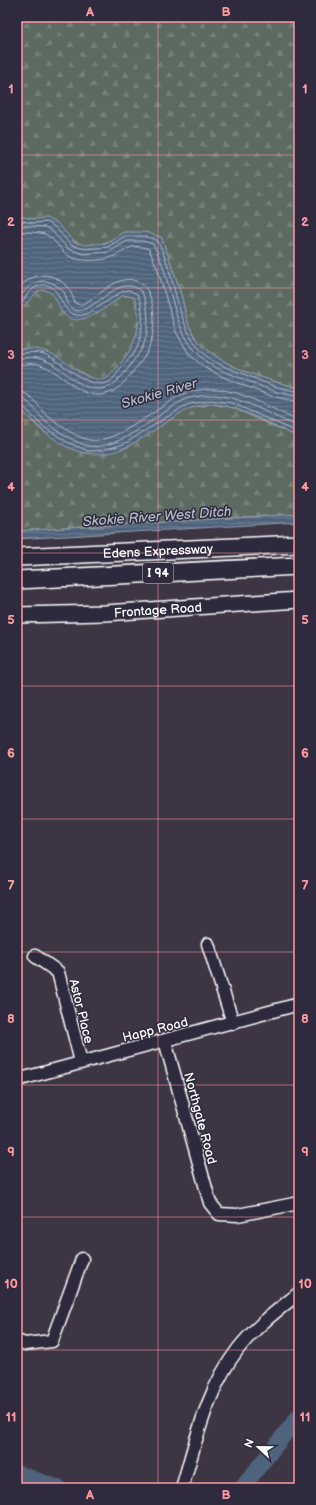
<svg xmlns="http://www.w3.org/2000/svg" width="316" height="1505" viewBox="0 0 316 1505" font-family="'Balsamiq Sans',sans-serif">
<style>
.forest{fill:url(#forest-firs);stroke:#adb5b0}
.water{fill:url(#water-rules);stroke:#96a1b0}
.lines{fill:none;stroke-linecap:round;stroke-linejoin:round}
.shore{stroke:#b9c1ca;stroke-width:1}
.river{stroke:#50637b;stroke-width:16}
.minor-casing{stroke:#fff;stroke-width:15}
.major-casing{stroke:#fff;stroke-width:18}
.highway-casing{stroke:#fff;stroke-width:20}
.minor{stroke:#2f2a3d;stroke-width:12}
.major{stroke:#2f2a3d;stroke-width:15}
.highway{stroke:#2f2a3d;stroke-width:17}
.grid{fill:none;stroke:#ff9aa2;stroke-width:1;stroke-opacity:0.55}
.labels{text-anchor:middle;stroke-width:3;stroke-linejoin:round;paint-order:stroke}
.shield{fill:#2f2a3d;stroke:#c1bfc5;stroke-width:1}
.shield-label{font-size:12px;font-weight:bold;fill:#fff}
.street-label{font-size:13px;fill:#fff;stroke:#2f2a3d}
.water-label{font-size:14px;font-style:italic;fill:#b0b9c4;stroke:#2f2a3d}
.neatline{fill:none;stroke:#ff9aa2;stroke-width:1.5}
.grid-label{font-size:13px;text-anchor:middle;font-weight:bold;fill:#ff9aa2}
</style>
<defs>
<pattern id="forest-firs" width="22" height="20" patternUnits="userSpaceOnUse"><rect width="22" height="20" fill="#5b6b62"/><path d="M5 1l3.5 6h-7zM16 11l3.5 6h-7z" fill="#74817a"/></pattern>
<pattern id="water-rules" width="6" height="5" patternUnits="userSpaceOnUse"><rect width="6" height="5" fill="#50637b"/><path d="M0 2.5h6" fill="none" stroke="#6a7a8f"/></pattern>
</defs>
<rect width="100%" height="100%" fill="#3d3544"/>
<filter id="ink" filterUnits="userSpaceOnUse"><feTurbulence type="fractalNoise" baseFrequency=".025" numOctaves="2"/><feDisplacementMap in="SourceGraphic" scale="8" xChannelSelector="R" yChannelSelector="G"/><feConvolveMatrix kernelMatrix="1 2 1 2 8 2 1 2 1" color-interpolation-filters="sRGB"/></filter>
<g filter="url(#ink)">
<!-- forest -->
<g class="forest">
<path d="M17,17H299V388C264,379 206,364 190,328C186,318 184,308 182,298C176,277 169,257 161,237L124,232C86,257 77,245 46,218L34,219L17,216Z"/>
<path d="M38,290C54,288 57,301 63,314L105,308L123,295L134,297C147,331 130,355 107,379L98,380L89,377L77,370L28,348L17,350V313Z"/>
<polygon points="211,404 231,407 299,437 299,514 17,531 17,405 40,429 67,447 126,448 188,408"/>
</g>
<!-- water -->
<g class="water">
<path d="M17,216L34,219L46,218L58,224L74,242L85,245L106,243L124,232H144L161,237C169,257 176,277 182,298C184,308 186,319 190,328C206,364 264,379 299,388V437C275,427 236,404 212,404C193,404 179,414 165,423C152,431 140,441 126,447C81,469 46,436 17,405V350C62,341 73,383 106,379C130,356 147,330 134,297L123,295C110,304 78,333 63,313C56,304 58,295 45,290L38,291L17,313Z"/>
<polygon points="299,514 299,522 17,539 17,531"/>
</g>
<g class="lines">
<!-- shore -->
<g class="shore">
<path d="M17,220L33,223L46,222L55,227L71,245L85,249L108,247L125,236H143L157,240C179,278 173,330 210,359C219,365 233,370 244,374C261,381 280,390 299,391"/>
<path d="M17,225L45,227L52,231L68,249L84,254L109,252L127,241H143L153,244C176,284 168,332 207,362C217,370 232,374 243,379C261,386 280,395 299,396"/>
<path d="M17,231C24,232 42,232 47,235C62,245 62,259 84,260C92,261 105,260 112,257C128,251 129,242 149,249L157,268L176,332L189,354L205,368L230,380L271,396L299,402"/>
<path d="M17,290C30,273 52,269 67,287C71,291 73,298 75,303L80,305C102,297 122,265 145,287C157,303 156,334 147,352C144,359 136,367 131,374C122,385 115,394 100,395C77,396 62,372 41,365C33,362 25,365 17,365"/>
<path d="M17,300C26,289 36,276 52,283C56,285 61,288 64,292C66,297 68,306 72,309C79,313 86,309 92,305C107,297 123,276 141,291C150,305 150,335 141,350C137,357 131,363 127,370C119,379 113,388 101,389C77,391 62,364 41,359C33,356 25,358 17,359"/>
<path d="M17,308C23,302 28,291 36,287C65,274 55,324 87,314L123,291L129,290L137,294C145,308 143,329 138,345C136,353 127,361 122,367C118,372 113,381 107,383C87,390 63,361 44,354C35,351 26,353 17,354"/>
<path d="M17,391C32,392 39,409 49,417C60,426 76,437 89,440C115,445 158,407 181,395C189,391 202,389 211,389C239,388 273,410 299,421"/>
<path d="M17,397C28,398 37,413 44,420C53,429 77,444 89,446C122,450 156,414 184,400C191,397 203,395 211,395C238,394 273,417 299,427"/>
<polyline points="17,403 21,404 42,426 69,443 88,451 103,450 124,444 186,405 211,400 232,403 299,433"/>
</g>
<!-- river -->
<g class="river">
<polyline points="17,1473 59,1488"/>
<polyline points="242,1488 299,1416"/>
</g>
<!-- minor casing -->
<g class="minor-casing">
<g id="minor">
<polyline points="208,944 233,1023"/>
<polyline points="35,956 58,972 81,1062"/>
<polyline points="165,1041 210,1203 219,1214 238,1215 299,1203"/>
<polyline points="17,1080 299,1004"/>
<polyline points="17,1341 25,1344 52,1341 82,1259"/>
<path d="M182,1488C196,1441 207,1389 238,1349C255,1327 278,1310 299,1293"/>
</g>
</g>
<!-- major casing -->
<g class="major-casing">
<g id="major">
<path id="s1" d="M17,615L105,613L299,600"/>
</g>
</g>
<!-- highway casing -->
<g class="highway-casing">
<g id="highway">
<path id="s2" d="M17,557L299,544"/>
<polyline points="17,580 299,566"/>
</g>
</g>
<!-- minor -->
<use href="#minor" class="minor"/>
<!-- major -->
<use href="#major" class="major"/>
<!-- highway -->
<use href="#highway" class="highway"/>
</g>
</g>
<!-- grid -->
<path class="grid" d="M158,17V1488M17,155H299M17,288H299M17,420H299M17,553H299M17,686H299M17,819H299M17,952H299M17,1085H299M17,1217H299M17,1350H299"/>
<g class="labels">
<!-- shield labels -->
<rect class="shield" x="143" y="563" width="30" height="20" rx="3"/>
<g class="shield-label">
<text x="158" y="577">I 94</text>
</g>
<!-- street labels -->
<g class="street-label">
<text dy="5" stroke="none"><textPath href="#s2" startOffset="141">Edens Expressway</textPath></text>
<text dy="5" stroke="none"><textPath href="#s1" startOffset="141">Frontage Road</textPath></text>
<text transform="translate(82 1011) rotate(76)" y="5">Astor Place</text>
<text transform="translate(155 1029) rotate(-14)" y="5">Happ Road</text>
<text transform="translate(201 1118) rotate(75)" y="5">Northgate Road</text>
</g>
<!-- water labels -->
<g class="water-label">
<text transform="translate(159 393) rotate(-16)" y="5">Skokie River</text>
<text transform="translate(157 516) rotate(-4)" y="5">Skokie River West Ditch</text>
</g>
</g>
<!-- margin -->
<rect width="316" height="1505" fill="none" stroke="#2f2a3d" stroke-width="44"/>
<!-- north arrow -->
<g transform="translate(258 1447) rotate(292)" stroke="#2f2a3d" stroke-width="3" paint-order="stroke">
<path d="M0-3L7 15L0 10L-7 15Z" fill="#ffffff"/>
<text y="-6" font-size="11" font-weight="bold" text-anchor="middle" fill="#ffffff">N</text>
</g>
<rect x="22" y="22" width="272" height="1461" class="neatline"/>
<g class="grid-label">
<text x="90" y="16">A</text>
<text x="226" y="16">B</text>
<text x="11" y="93">1</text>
<text x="305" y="93">1</text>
<text x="11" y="226">2</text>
<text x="305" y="226">2</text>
<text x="11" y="359">3</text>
<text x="305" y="359">3</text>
<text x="11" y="491">4</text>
<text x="305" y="491">4</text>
<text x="11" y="624">5</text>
<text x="305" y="624">5</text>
<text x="11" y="757">6</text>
<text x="305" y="757">6</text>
<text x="11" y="890">7</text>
<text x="305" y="890">7</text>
<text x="11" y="1023">8</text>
<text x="305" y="1023">8</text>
<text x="11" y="1156">9</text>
<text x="305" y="1156">9</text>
<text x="11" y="1288">10</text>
<text x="305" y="1288">10</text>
<text x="11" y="1421">11</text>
<text x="305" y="1421">11</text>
<text x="90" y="1499">A</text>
<text x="226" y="1499">B</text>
</g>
</svg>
